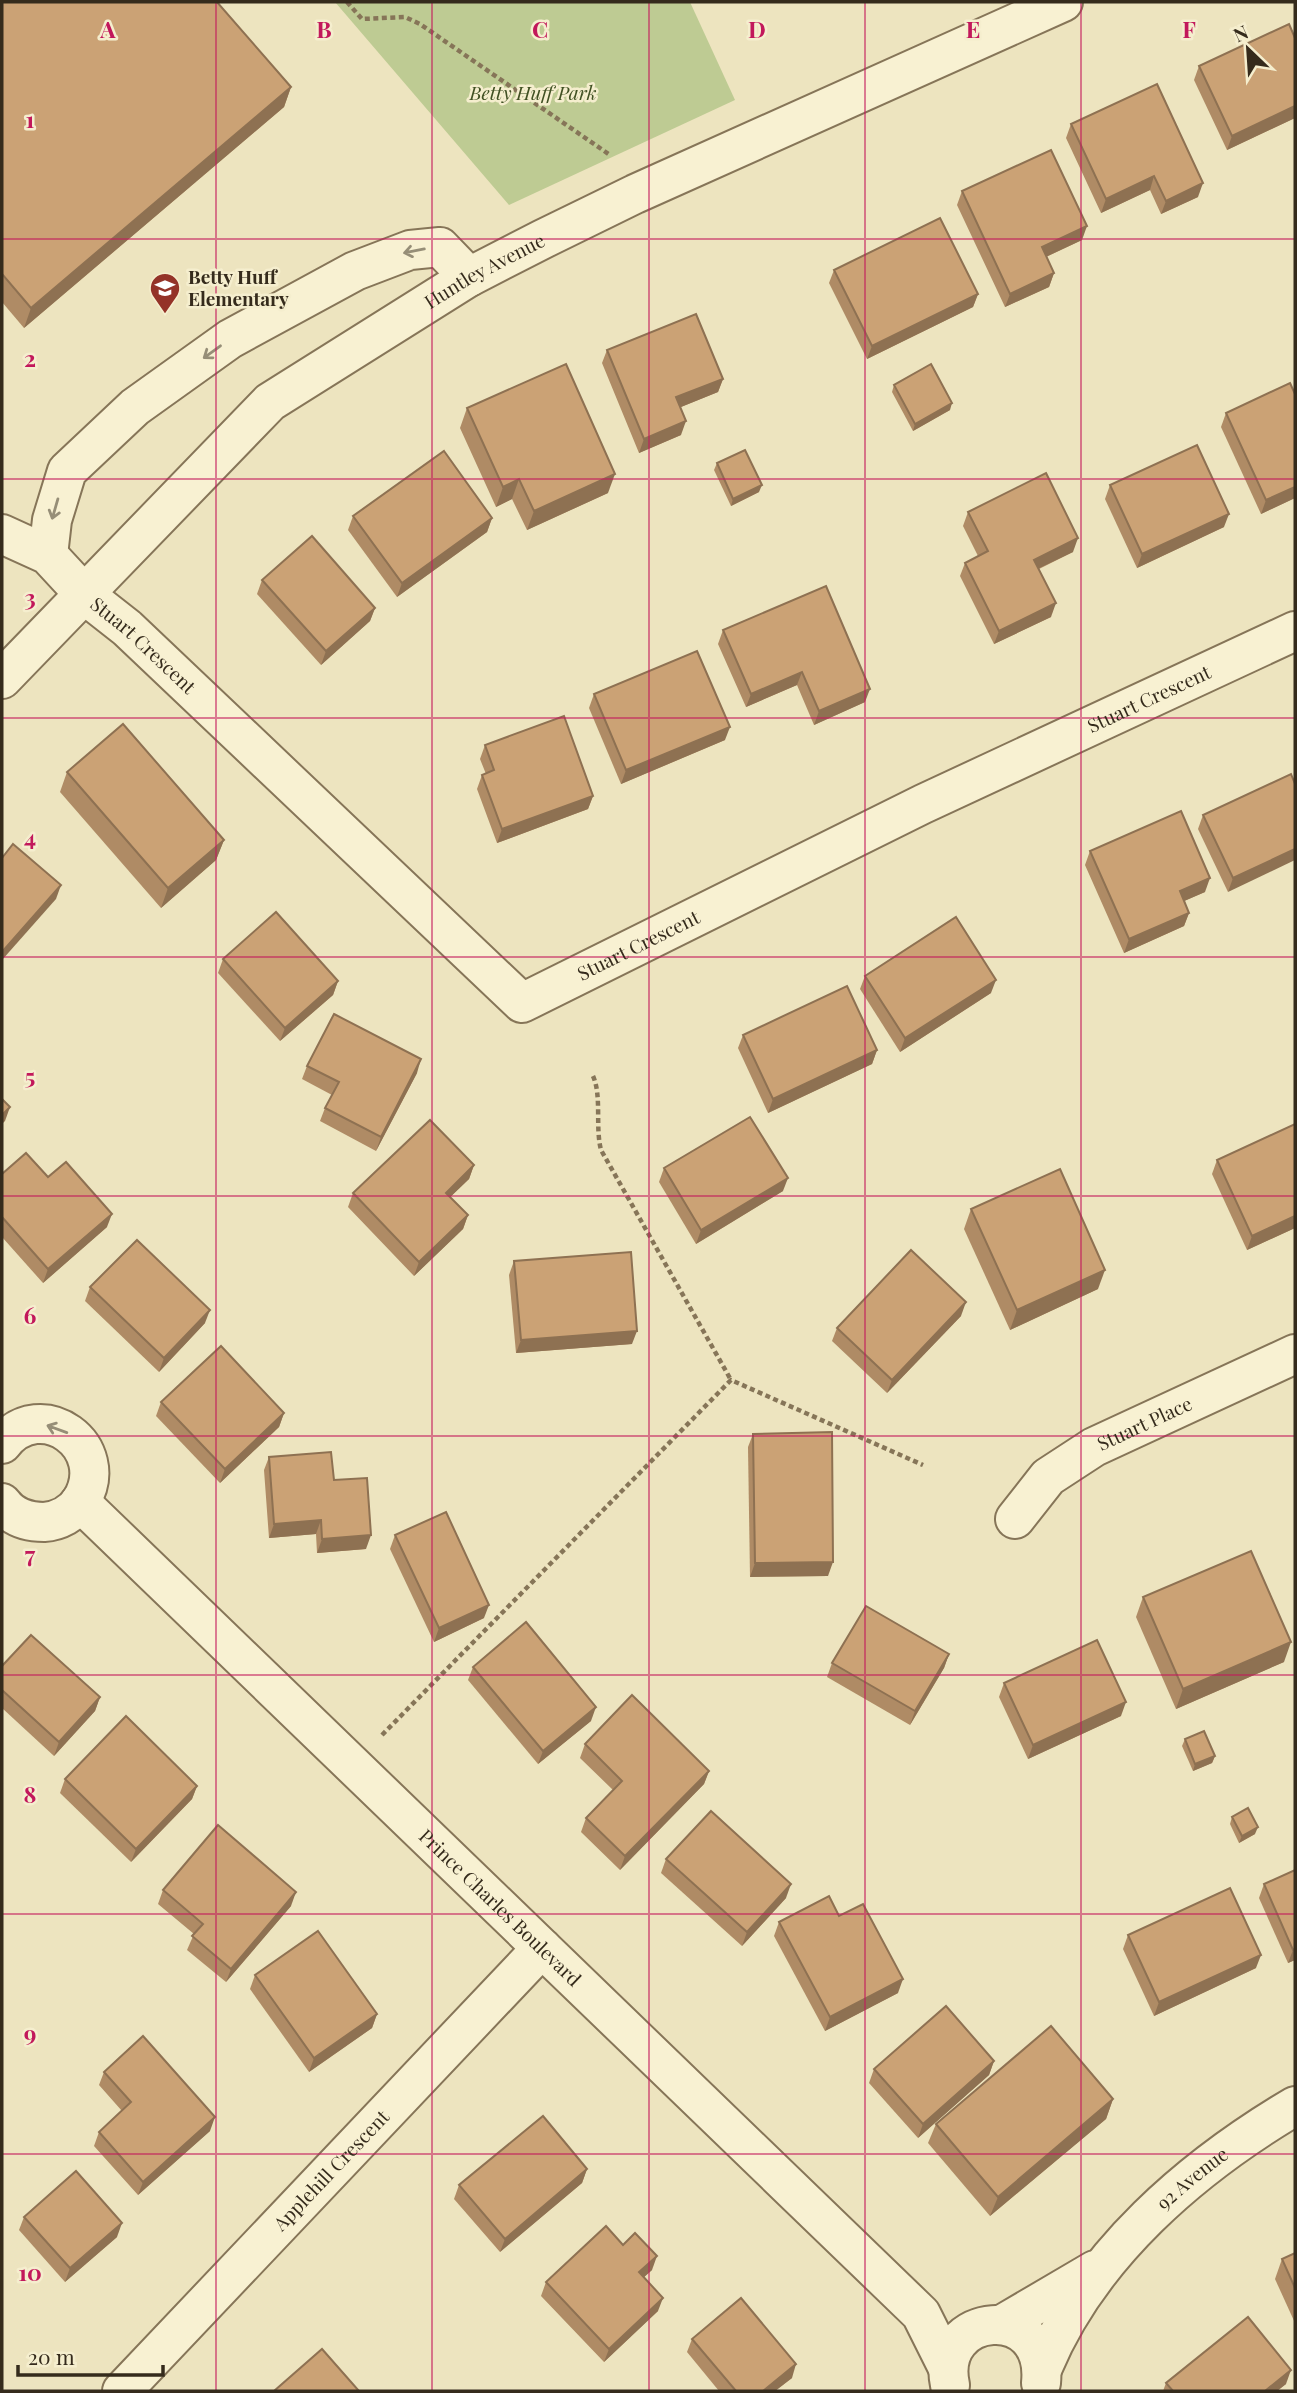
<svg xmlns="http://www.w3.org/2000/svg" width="1297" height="2393" viewBox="0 0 1297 2393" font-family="'Playfair Display',serif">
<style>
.green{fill:#becb93}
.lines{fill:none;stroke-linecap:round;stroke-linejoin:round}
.minor-casing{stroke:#867558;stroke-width:42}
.path{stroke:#867558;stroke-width:4.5;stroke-dasharray:5 3.5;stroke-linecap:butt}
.minor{stroke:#f8f1d2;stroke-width:38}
.wall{fill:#af8b65}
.shaded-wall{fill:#8e7152}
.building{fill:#cba275;stroke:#8e7152;stroke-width:2}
.oneway{stroke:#968e77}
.grid{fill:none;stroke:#c2185b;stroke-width:2;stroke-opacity:0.55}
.labels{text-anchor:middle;stroke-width:5;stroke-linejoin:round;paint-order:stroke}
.park-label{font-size:19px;font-style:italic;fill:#415123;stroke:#f5eece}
.street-label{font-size:19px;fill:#352b1c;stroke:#f5eece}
.poi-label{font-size:19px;font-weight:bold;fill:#352b1c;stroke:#f5eece;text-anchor:start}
.grid-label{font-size:23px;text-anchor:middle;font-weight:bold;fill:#c2185b;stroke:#f5eece;stroke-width:5;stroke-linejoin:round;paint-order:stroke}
</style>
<rect width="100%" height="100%" fill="#ede4bf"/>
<!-- green -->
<polygon class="green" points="335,2 690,2 735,100 509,205"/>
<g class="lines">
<!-- minor casing -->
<g class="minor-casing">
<g id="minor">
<path id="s1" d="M2,534L48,555L85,595L127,628L522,1003L923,804L1295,631"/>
<polyline points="48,555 52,520 67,471 135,407 230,339 355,271 410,250 440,247 469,277"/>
<path id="s2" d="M2,679L270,402L469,277L543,239L635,194L1063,2"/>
<path d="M2,1444C41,1394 114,1447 81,1501C73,1513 59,1521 44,1522C27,1522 12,1517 2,1503"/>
<path id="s3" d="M80,1502L921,2314L948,2368"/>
<path id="s4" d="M1015,1519L1048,1477L1094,1447L1295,1354"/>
<polyline points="1003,2324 1095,2270"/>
<path id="s5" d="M1043,2367C1090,2254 1192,2167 1295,2106"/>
<path d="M950,2385C934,2311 1049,2300 1041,2383"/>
<path id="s6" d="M122,2391L542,1948"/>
</g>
</g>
<!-- path -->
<g class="path">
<polyline points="347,2 362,19 405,17 420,24 610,155"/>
<path d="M593,1076C602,1096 595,1127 601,1150L731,1380"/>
<polyline points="382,1735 731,1380 923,1465"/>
</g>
<!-- minor -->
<use href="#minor" class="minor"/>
</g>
<!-- wall -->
<g class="wall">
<polygon points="2,2 291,87 284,107 24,328 2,302"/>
<polygon points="1295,38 1295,118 1227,150 1194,80 1199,66"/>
<polygon points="1071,124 1198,197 1161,214 1150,190 1101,213 1066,138"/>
<polygon points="962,191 1082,240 1046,257 1054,273 1049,287 1005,307 957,205"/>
<polygon points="834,270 978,294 973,307 867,359 829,283"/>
<polygon points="607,350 723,379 718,392 681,407 681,435 639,453 602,363"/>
<polygon points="894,385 950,410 913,431 892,392"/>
<polygon points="467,408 608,493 527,530 512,499 496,507 460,428"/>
<polygon points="1226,413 1295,498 1261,514 1221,427"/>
<polygon points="717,463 759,492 731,506 714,470"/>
<polygon points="1110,485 1224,527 1137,568 1105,499"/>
<polygon points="968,512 1073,552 1039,569 1051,617 994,644 960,576 965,563 978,556 963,526"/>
<polygon points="353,516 492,518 487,532 397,597 348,530"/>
<polygon points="262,580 375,608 370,621 321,665 257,594"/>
<polygon points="723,630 865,702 814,725 797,685 746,707 718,644"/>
<polygon points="594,694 725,740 621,784 589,708"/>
<polygon points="485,745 593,796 588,809 497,843 477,789 482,775 486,774 480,759"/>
<polygon points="67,772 224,840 216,860 161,908 60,792"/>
<polygon points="1295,784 1228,892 1198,829 1203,815"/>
<polygon points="1090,851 1205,892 1184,901 1189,913 1184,926 1124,953 1085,865"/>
<polygon points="223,959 338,981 333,995 280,1041 218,973"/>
<polygon points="865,976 991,993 900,1052 860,989"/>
<polygon points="743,1035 877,1050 872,1064 768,1113 738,1048"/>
<polygon points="307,1066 417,1073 376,1151 320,1121 325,1108 332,1095 302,1079"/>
<polygon points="1295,1124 1295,1228 1247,1250 1212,1174 1217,1160"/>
<polygon points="474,1165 469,1179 450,1197 468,1215 463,1229 414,1276 348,1207 353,1193"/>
<polygon points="664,1168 783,1191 696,1244 659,1182"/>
<polygon points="2,1174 48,1177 107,1227 43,1283 2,1237"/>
<polygon points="971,1209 1098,1289 1010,1330 964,1229"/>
<polygon points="514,1261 632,1344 516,1353 509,1275"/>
<polygon points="90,1287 205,1323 159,1372 85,1301"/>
<polygon points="961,1316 887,1393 832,1341 837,1328"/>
<polygon points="161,1402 284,1413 279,1427 220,1483 156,1416"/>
<polygon points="753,1434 828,1576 750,1577 748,1447"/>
<polygon points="269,1457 334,1480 366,1549 317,1553 316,1534 269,1538 264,1470"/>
<polygon points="395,1535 484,1618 434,1642 390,1549"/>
<polygon points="1143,1597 1284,1662 1176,1709 1136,1617"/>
<polygon points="949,1654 944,1668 910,1725 827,1677 832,1663"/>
<polygon points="2,1666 100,1697 95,1711 54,1756 2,1708"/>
<polygon points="473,1667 591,1721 538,1764 468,1680"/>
<polygon points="1004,1683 1121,1716 1028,1759 999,1697"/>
<polygon points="1185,1739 1215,1756 1212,1763 1193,1771 1182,1746"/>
<polygon points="585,1744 709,1771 704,1784 620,1870 581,1832 586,1818 613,1790 580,1758"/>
<polygon points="65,1779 197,1786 192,1799 131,1862 60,1793"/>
<polygon points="1232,1817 1255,1834 1239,1843 1230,1824"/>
<polygon points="666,1859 786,1898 742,1946 661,1873"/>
<polygon points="1295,1870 1295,1960 1288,1963 1259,1898 1264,1884"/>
<polygon points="163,1890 291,1906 226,1982 187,1950 194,1934 158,1904"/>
<polygon points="779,1922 898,1993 825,2031 774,1936"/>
<polygon points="1128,1935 1256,1968 1154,2016 1123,1949"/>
<polygon points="255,1975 377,2014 372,2028 309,2072 250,1989"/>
<polygon points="994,2061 989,2075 918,2138 869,2083 874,2069"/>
<polygon points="104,2072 210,2131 138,2195 94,2146 99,2132 122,2111 99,2085"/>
<polygon points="1113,2099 1106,2119 990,2216 928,2143 936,2124"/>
<polygon points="587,2169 582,2183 500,2252 454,2199 459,2185"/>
<polygon points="24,2217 117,2237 65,2282 19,2230"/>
<polygon points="623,2245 652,2270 644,2277 658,2311 604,2362 541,2296 546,2282"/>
<polygon points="1295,2253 1295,2323 1275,2279 1282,2259"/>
<polygon points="692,2339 792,2378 775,2391 719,2391 687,2352"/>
<polygon points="1166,2383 1286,2384 1277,2391 1163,2391"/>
</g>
<!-- shaded-wall -->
<g class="shaded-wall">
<polygon points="291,87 284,107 24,328 31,308"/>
<polygon points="1295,106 1295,118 1227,150 1232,136"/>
<polygon points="1154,176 1150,190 1101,213 1106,199"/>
<polygon points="1203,183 1198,197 1161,214 1166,201"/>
<polygon points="1087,226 1082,240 1037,261 1042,247"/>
<polygon points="1054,273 1049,287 1005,307 1010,294"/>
<polygon points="978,294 973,307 867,359 872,346"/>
<polygon points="723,379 718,392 671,411 676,397"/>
<polygon points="952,403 950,410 913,431 915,424"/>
<polygon points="686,421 681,435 639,453 644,439"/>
<polygon points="615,474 608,493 527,530 534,511"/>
<polygon points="519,479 512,499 496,507 503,487"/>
<polygon points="762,485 759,492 731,506 733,499"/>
<polygon points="1295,487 1295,498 1261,514 1266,500"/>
<polygon points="1229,514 1224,527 1137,568 1142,554"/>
<polygon points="492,518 487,532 397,597 402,583"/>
<polygon points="1078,538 1073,552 1029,573 1034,560"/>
<polygon points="1056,603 1051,617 994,644 999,631"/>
<polygon points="375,608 370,621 321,665 326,651"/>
<polygon points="802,672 797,685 746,707 751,694"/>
<polygon points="870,689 865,702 814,725 819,711"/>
<polygon points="730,727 725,740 621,784 626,770"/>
<polygon points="593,796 588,809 497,843 502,829"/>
<polygon points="224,840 216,860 161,908 168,888"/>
<polygon points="1295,849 1295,860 1228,892 1233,878"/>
<polygon points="1210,878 1205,892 1175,905 1180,891"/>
<polygon points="61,885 56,899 2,960 2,952"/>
<polygon points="1189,913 1184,926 1124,953 1129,939"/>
<polygon points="996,980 991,993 900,1052 905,1038"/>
<polygon points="338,981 333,995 280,1041 285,1028"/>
<polygon points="877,1050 872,1064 768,1113 773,1099"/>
<polygon points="421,1059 417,1073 376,1151 381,1137"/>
<polygon points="10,1107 5,1121 2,1124 2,1115"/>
<polygon points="474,1165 469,1179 441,1206 446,1193"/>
<polygon points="788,1178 783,1191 696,1244 701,1230"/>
<polygon points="112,1214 107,1227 43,1283 48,1269"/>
<polygon points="468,1215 463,1229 414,1276 419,1262"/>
<polygon points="1295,1216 1295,1228 1247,1250 1252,1236"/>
<polygon points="1105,1270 1098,1289 1010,1330 1017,1310"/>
<polygon points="966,1302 961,1316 887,1393 892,1380"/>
<polygon points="210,1310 205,1323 159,1372 164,1358"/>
<polygon points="637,1331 632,1344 516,1353 521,1340"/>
<polygon points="284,1413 279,1427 220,1483 225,1469"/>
<polygon points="321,1520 316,1534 269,1538 274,1524"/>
<polygon points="371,1535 366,1549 317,1553 322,1539"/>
<polygon points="833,1562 828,1576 750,1577 755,1563"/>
<polygon points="489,1605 484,1618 434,1642 439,1628"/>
<polygon points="1291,1642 1284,1662 1176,1709 1183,1689"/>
<polygon points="949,1654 944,1668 910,1725 915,1711"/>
<polygon points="100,1697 95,1711 54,1756 59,1742"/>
<polygon points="1126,1702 1121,1716 1028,1759 1033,1745"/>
<polygon points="596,1707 591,1721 538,1764 543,1751"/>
<polygon points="1215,1756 1212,1763 1193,1771 1195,1764"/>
<polygon points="709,1771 704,1784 620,1870 625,1856"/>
<polygon points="197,1786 192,1799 131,1862 136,1849"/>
<polygon points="1258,1827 1255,1834 1239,1843 1242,1836"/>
<polygon points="791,1884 786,1898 742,1946 747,1932"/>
<polygon points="296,1892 291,1906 226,1982 231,1969"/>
<polygon points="1295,1949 1295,1960 1288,1963 1293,1950"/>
<polygon points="1261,1955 1256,1968 1154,2016 1159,2002"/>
<polygon points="903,1979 898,1993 825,2031 830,2017"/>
<polygon points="377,2014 372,2028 309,2072 314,2058"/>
<polygon points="994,2061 989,2075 918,2138 923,2124"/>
<polygon points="1113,2099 1106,2119 990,2216 998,2197"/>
<polygon points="215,2117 210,2131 138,2195 143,2182"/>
<polygon points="587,2169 582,2183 500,2252 505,2239"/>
<polygon points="122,2223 117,2237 65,2282 70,2268"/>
<polygon points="657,2256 652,2270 634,2286 639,2272"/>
<polygon points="663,2298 658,2311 604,2362 609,2349"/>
<polygon points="796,2364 792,2378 775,2391 763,2391"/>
<polygon points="1291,2370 1286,2384 1277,2391 1265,2391"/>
</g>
<!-- building -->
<g class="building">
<polygon points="2,2 217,2 291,87 31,308 2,274"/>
<polygon points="1289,24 1295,38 1295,106 1232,136 1199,66"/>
<polygon points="1157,84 1203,183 1166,201 1154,176 1106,199 1071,124"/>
<polygon points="1051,150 1087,226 1042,247 1054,273 1010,294 962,191"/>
<polygon points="940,218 978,294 872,346 834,270"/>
<polygon points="696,314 723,379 676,397 686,421 644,439 607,350"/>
<polygon points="566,364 615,474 534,511 519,479 503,487 467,408"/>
<polygon points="931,364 952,403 915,424 894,385"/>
<polygon points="1290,383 1295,394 1295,487 1266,500 1226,413"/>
<polygon points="1197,445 1229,514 1142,554 1110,485"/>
<polygon points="745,450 762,485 733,499 717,463"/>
<polygon points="444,451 492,518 402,583 353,516"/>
<polygon points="1046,473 1078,538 1034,560 1056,603 999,631 965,563 988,551 968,512"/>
<polygon points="312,536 375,608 326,651 262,580"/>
<polygon points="826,586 870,689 819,711 802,672 751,694 723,630"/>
<polygon points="697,651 730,727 626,770 594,694"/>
<polygon points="564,716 593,796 502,829 482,775 494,770 485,745"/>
<polygon points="123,724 224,840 168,888 67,772"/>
<polygon points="1291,774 1295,784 1295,849 1233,878 1203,815"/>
<polygon points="1181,811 1210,878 1180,891 1189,913 1129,939 1090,851"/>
<polygon points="13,844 61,885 2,952 2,858"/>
<polygon points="276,912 338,981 285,1028 223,959"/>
<polygon points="956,917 996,980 905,1038 865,976"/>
<polygon points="847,986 877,1050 773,1099 743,1035"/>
<polygon points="334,1014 421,1059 381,1137 325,1108 339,1082 307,1066"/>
<polygon points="2,1099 10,1107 2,1115"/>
<polygon points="750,1117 788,1178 701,1230 664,1168"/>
<polygon points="430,1120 474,1165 446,1193 468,1215 419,1262 353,1193"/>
<polygon points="1295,1124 1295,1216 1252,1236 1217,1160"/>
<polygon points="26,1153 48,1177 66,1162 112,1214 48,1269 2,1217 2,1174"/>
<polygon points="1060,1169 1105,1270 1017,1310 971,1209"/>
<polygon points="137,1240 210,1310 164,1358 90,1287"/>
<polygon points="911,1250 966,1302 892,1380 837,1328"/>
<polygon points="631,1252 637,1331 521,1340 514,1261"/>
<polygon points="221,1346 284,1413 225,1469 161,1402"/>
<polygon points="832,1432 833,1562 755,1563 753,1434"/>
<polygon points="331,1452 334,1480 367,1478 371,1535 322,1539 321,1520 274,1524 269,1457"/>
<polygon points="446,1512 489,1605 439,1628 395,1535"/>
<polygon points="1251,1551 1291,1642 1183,1689 1143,1597"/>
<polygon points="866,1606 949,1654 915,1711 832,1663"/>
<polygon points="526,1622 596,1707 543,1751 473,1667"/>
<polygon points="31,1635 100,1697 59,1742 2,1690 2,1666"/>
<polygon points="1097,1640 1126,1702 1033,1745 1004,1683"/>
<polygon points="632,1695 709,1771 625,1856 586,1818 622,1781 585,1744"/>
<polygon points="126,1716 197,1786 136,1849 65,1779"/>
<polygon points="1204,1731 1215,1756 1195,1764 1185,1739"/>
<polygon points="1248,1808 1258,1827 1242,1836 1232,1817"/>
<polygon points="711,1811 791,1884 747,1932 666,1859"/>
<polygon points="218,1825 296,1892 231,1969 192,1936 203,1924 163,1890"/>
<polygon points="1295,1870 1295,1949 1293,1950 1264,1884"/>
<polygon points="1230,1888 1261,1955 1159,2002 1128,1935"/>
<polygon points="829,1896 839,1916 863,1904 903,1979 830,2017 779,1922"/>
<polygon points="318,1931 377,2014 314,2058 255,1975"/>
<polygon points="946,2006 994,2061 923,2124 874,2069"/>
<polygon points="1051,2026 1113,2099 998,2197 936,2124"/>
<polygon points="143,2036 215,2117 143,2182 99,2132 131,2102 104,2072"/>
<polygon points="543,2116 587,2169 505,2239 459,2185"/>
<polygon points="76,2171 122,2223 70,2268 24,2217"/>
<polygon points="606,2226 623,2245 635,2233 657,2256 639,2272 663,2298 609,2349 546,2282"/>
<polygon points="1295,2253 1295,2288 1282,2259"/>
<polygon points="741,2298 796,2364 763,2391 736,2391 692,2339"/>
<polygon points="1248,2317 1291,2370 1265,2391 1173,2391 1166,2383"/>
<polygon points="322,2349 359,2391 274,2391"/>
</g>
<!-- one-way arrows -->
<defs><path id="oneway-shaft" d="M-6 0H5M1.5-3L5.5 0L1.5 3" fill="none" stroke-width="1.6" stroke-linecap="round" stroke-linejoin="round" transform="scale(1.75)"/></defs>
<g class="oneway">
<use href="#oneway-shaft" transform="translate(414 251) rotate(169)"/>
<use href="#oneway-shaft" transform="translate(212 352) rotate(144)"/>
<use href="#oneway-shaft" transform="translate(55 509) rotate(106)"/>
<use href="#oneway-shaft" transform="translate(57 1429) rotate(-160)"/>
</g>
<!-- grid -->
<path class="grid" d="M216,2V2391M432,2V2391M649,2V2391M865,2V2391M1081,2V2391M2,239H1295M2,479H1295M2,718H1295M2,957H1295M2,1196H1295M2,1436H1295M2,1675H1295M2,1914H1295M2,2154H1295"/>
<!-- icons -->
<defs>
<g id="school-pin" transform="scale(1.575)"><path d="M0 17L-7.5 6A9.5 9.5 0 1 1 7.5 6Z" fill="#943328" stroke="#f5eece"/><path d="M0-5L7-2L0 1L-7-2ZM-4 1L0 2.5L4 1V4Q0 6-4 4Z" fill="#fff"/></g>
</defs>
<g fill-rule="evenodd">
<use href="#school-pin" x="165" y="288"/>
</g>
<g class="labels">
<!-- park labels -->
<g class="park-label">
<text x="533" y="100">Betty Huff Park</text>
</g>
<!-- street labels -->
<g class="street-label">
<text dy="7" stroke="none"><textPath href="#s2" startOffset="637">Huntley Avenue</textPath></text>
<text dy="7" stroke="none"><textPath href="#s1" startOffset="182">Stuart Crescent</textPath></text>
<text dy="7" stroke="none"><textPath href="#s1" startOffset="1400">Stuart Crescent</textPath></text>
<text dy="7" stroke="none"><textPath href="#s1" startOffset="833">Stuart Crescent</textPath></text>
<text dy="7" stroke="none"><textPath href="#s4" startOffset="164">Stuart Place</textPath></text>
<text dy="7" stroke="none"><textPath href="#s3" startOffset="584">Prince Charles Boulevard</textPath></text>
<text dy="7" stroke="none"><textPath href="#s6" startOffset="304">Applehill Crescent</textPath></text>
<text dy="7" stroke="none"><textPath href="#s5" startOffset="243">92 Avenue</textPath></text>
</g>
<!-- poi labels -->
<g class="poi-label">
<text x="188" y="284">Betty Huff<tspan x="188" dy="22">Elementary</tspan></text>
</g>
</g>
<g class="grid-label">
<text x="108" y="38">A</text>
<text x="324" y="38">B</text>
<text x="540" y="38">C</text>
<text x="757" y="38">D</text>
<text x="973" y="38">E</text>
<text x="1189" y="38">F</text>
<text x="30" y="128">1</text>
<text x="30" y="367">2</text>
<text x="30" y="606">3</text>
<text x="30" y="846">4</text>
<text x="30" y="1085">5</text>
<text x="30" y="1324">6</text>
<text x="30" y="1563">7</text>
<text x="30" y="1803">8</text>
<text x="30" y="2042">9</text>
<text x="30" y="2281">10</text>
</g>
<!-- border -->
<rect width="1297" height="2393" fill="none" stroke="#352b1c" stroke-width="7"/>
<!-- north arrow -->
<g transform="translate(1248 49) rotate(335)" stroke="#f5eece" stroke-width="5" paint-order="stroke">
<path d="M0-5L12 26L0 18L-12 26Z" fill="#352b1c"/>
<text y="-10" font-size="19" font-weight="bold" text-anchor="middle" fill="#352b1c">N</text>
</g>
<!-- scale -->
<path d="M18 2365v10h145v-10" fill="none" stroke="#352b1c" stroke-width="3.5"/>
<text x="28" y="2365" font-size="21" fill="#352b1c" stroke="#f5eece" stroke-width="5" paint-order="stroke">20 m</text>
</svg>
